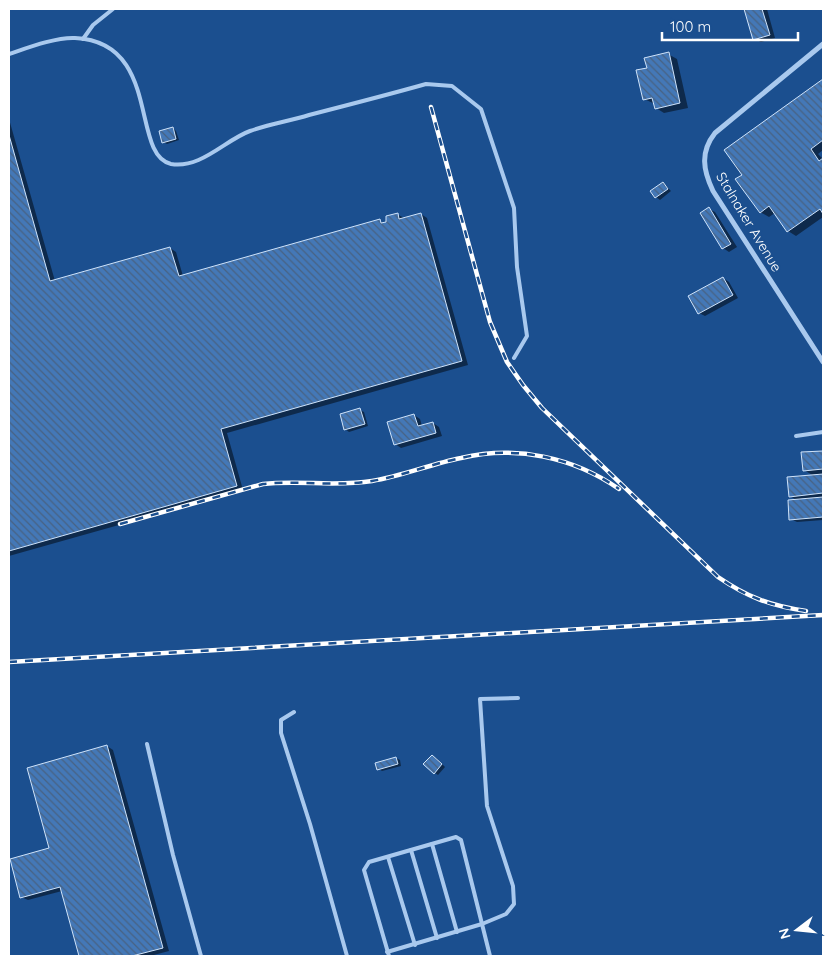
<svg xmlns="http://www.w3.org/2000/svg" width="832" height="965" viewBox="0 0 832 965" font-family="Quicksand,sans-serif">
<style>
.shadow{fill:#0007}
.building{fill:url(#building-back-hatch);stroke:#cfe3fa}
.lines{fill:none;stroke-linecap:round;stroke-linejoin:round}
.lane{stroke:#a9c9ee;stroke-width:4}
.street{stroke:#a9c9ee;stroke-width:5}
.rail-casing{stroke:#fff;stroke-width:4.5}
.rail{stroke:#1b4f8f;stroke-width:2.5;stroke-dasharray:8;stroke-linecap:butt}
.labels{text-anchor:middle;stroke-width:4;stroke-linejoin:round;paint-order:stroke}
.street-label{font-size:14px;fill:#fff;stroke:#1b4f8f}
</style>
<defs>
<pattern id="building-back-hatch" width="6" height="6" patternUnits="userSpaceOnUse" patternTransform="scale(1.25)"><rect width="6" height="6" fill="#4478b7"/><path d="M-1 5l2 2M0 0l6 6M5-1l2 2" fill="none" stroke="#486282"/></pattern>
</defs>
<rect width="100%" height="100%" fill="#1b4f8f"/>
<!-- shadow -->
<g class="shadow">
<polygon points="746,9 767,9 775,38 761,42 754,39"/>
<polygon points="668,54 677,59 688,108 664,113 656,108 655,104 644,99 648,69"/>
<polygon points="823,81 823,150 818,154 823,159 823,217 796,236 788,231 775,213 769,217 760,212 743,175 726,151"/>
<polygon points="9,119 55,281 170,248 176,252 183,276 379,221 384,224 397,214 404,218 421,214 427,218 468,365 227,433 243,490 9,556"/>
<polygon points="173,128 176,131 179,140 167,144 163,142"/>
<polygon points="663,183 671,191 660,200 656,197"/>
<polygon points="709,209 715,212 737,247 729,252 723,248 701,214"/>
<polygon points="723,278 729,282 738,298 705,316 699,313"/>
<polygon points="360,410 364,412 368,426 349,432 345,429"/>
<polygon points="414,415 420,419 422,426 433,423 439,427 442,436 401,448 395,444"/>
<polygon points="823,452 823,520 797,522 791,519 798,501 790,496 814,476 804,470 803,454"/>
<polygon points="107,746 113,750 169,951 150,956 80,956 62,891 28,900 21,897"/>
<polygon points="396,758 400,760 401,766 382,771 379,769"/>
<polygon points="436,758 445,767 438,775 435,773"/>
</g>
<!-- building -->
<g class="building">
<polygon points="744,9 762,9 770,35 753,40"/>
<polygon points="669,52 680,103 655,109 652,98 643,100 636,70 647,68 644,58"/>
<polygon points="823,79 823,140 811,149 819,161 823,158 823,214 820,209 787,232 769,206 760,213 735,179 742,175 724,150"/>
<polygon points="173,127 176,139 162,143 159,131"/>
<polygon points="9,135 50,281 170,247 179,276 380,219 381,223 386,222 386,216 398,213 399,219 421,213 462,361 221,429 237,486 9,551"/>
<polygon points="663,182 668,189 655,198 650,191"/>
<polygon points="709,207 731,244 722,249 700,213"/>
<polygon points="723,277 733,295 698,314 688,296"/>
<polygon points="360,408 365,424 344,430 340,414"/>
<polygon points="414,414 418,426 433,422 436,433 394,445 387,422"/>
<polygon points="823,451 823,469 803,471 801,452"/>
<polygon points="823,474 823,493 789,497 787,477"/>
<polygon points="823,497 823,517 789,520 788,500"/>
<polygon points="107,745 163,948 132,956 79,956 60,887 20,898 10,859 49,848 27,768"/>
<polygon points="432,755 442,764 434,774 423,764"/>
<polygon points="396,757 398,764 377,770 375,763"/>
</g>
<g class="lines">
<!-- lane -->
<g class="lane">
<polyline points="83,39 93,25 113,9"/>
<path d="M9,54C27,48 56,37 75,38C162,42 130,155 171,164C201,169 225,140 250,131C269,124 290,121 309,115C348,105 387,95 426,84L452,86L481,109L514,208L517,267L527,336L514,358"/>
<polyline points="796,436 823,432"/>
<polyline points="294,712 281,720 281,733 310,824 347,956"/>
<polyline points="147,744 173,855 201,956"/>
<polyline points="432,844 457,932"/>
<polyline points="411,850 437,938"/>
<polyline points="388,857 415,945"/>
<polyline points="387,952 482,924 506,914 514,904 513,886 487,806 480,699 518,698"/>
<polyline points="389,956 364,870 369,862 456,837 461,840 490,956"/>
</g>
<!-- street -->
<path class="street" d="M823,44L715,133C700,152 703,170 713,191L823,362"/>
<!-- rail casing -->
<g class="rail-casing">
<g id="rail">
<path d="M431,107L490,322L507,362L523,385L542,408L718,577C747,597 771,606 806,611"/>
<path d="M120,524L263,484C299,480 336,487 372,481C402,476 431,464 461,458C516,445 573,457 619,489"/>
<polyline points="9,662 823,615"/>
</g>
</g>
<!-- rail -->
<use href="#rail" class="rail"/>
</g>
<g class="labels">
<!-- street labels -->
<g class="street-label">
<text transform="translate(749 222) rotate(59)" y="5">Stalnaker Avenue</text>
</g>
</g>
<!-- border -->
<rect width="832" height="965" fill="none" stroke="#ffffff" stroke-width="20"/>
<!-- north arrow -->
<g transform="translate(797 930) rotate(254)" stroke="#1b4f8f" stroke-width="4" paint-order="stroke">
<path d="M0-4L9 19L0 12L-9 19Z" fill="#ffffff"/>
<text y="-8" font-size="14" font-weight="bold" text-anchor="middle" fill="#ffffff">N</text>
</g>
<!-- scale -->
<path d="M662 32v8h136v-8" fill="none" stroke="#ffffff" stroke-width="2.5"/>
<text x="670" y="32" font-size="15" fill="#ffffff" stroke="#1b4f8f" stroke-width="4" paint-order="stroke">100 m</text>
</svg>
